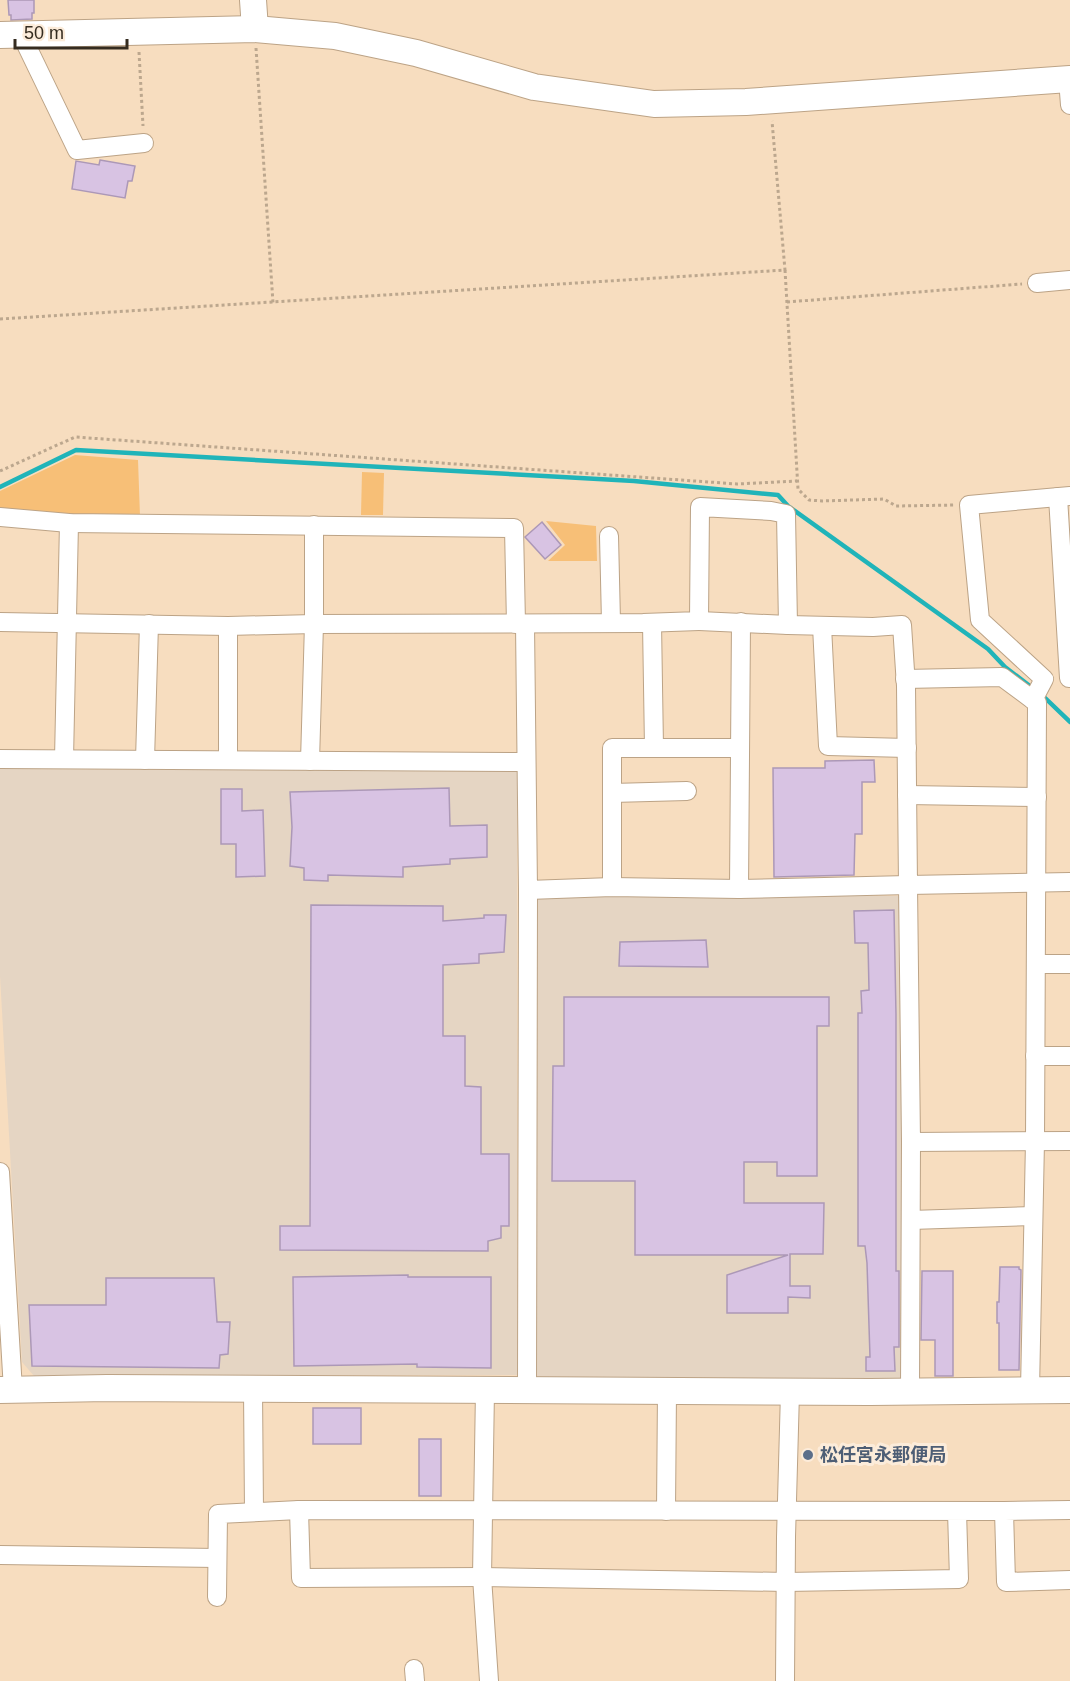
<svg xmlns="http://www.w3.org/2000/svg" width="1070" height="1681" viewBox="0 0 1070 1681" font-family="Helvetica,'Noto Sans JP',sans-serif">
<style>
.industrial{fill:#e5d5c3}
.green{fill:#f7bf77}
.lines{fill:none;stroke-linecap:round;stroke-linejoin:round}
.stream{stroke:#20b4b9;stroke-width:4.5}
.building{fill:#d8c3e3;stroke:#ac98b7;stroke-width:1.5}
.street-casing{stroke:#bca386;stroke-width:20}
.secondary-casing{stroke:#bca386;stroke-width:28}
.path{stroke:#bca78e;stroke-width:3;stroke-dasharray:3 3;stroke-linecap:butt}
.street{stroke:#fff;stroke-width:18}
.secondary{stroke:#fff;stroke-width:26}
.service-dot{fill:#5c6f8a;stroke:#fcecda;stroke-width:2}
.labels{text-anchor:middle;stroke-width:6;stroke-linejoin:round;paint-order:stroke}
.service-label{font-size:18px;font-weight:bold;fill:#4e5e75;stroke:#fcecda;text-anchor:start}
</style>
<rect width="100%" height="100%" fill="#f7ddbf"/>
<!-- industrial -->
<g class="industrial">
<polygon points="0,769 517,770 517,1375 34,1376 22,1362 0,976"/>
<polygon points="536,896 903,896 904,1378 537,1378"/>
</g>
<!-- green -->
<g class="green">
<polygon points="75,455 138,460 140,516 60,515 14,509 0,508 0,491"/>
<polygon points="362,472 384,473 383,515 361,515"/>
<polygon points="546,521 596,526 597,561 548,561 565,545"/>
</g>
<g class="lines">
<!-- stream -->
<g class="stream">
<polyline points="0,487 76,450 634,481 778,495 788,506 988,649 1005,667 1035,690"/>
<polyline points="1042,695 1070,722"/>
</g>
</g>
<!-- building -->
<g class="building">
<polygon points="8,0 34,0 34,13 32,13 32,19 11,20 11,15 9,15"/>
<polygon points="100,160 135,166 132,181 128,181 125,198 72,189 76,161 99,165"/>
<polygon points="542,522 561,545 545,559 525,537"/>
<polygon points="874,760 875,782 862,782 862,834 855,834 854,875 774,877 773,768 825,768 825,761"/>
<polygon points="449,788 450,826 487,825 487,857 450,859 450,864 403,867 403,877 328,875 328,881 304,880 304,868 290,866 292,827 290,792"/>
<polygon points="221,789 242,789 242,811 263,810 265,876 236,877 236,844 221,844"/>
<polygon points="311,905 443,906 443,921 484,918 484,915 506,915 504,952 479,954 479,963 443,965 443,1036 465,1036 465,1086 481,1087 481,1154 509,1154 509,1226 501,1226 501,1238 488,1241 488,1251 280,1250 280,1226 310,1226"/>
<polygon points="894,910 896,1015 896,1271 899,1271 899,1347 894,1347 895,1371 866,1371 866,1357 870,1357 867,1263 865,1246 858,1246 858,1013 862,1013 861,991 869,990 868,943 855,943 854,911"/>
<polygon points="706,940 708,967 619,966 620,942"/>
<polygon points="564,997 829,997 829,1026 817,1026 817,1176 777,1176 777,1162 744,1162 744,1203 824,1203 823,1254 790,1254 790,1286 810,1286 810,1298 788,1297 788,1313 727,1313 727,1275 788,1255 635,1255 635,1181 552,1181 553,1066 564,1066"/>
<polygon points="1000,1267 1019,1267 1019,1269 1021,1270 1019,1370 999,1370 999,1323 997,1323 997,1302 999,1302"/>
<polygon points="922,1271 953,1271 953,1376 935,1376 935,1340 921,1340"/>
<polygon points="408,1275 408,1277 491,1277 491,1368 417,1367 417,1364 294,1366 293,1277"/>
<polygon points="106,1278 214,1278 217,1322 230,1322 228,1354 220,1355 219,1368 32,1366 29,1305 106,1305"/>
<rect x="313" y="1408" width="48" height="36"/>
<rect x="419" y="1439" width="22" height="57"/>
</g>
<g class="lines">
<!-- street casing -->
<g class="street-casing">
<g id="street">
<polyline points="21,34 77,150 144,143"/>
<polyline points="1068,79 1070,105"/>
<polyline points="1037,283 1070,280"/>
<polyline points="1058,497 1069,678"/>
<polyline points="0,517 69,523 514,528 516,624"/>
<polyline points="609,536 611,622"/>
<polyline points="699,621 788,625"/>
<polyline points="0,622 228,626 314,624 643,623 699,621 700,507 771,511 786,514 788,625 873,627 902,625 906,686 908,885 1070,882"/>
<polyline points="652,623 654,748"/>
<polyline points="525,624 528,890 612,887 739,889 908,885 911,1142 1070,1141"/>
<polyline points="822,626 828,746 907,748"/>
<polyline points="905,679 1002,677 1037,703 1035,1141 1030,1390"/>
<polyline points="1033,700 1044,679 980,620 969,505 1070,496"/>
<polyline points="0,759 526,762"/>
<polyline points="64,759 69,523"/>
<polyline points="145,760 149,624"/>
<polyline points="228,760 228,626"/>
<polyline points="310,761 314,624 314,525"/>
<polyline points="612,793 687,791"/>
<polyline points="907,795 1037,797"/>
<polyline points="612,887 612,748 740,748"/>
<polyline points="739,889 741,622"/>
<polyline points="1036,964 1070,964"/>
<polyline points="1035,1056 1070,1056"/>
<polyline points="0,1172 13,1390"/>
<polyline points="911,1220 1033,1216"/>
<polyline points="253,1389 254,1512"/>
<polyline points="485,1390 482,1577 489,1681"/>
<polyline points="527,1390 528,890"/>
<polyline points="910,1392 911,1142"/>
<polyline points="1070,1510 1004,1511 1006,1582 1070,1580"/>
<polyline points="666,1511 667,1391"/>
<path d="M957,1511L959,1579L786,1582L482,1577L301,1578L299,1510C534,1511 769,1510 1004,1511"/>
<polyline points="0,1555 217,1558"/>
<polyline points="217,1597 218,1514 299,1510"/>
<polyline points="414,1669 415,1681"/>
<polyline points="785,1681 786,1537 790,1392"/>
</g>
</g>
<!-- secondary casing -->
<g class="secondary-casing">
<g id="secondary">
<polyline points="253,0 255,29"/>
<polyline points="0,35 255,29 335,36 416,53 534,87 654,104 746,102 1070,79"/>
<polyline points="0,1390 107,1388 870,1392 1070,1390"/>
</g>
</g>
<!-- path -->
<g class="path">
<polyline points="256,48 273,303"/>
<polyline points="139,52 143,126"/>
<polyline points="785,270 798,489 809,500 822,501 884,499 896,506 955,505"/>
<polyline points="787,302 1022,284"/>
<polyline points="0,319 785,270 772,121"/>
<polyline points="0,471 75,437 737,484 797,481"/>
</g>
<!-- street -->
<use href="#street" class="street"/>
<!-- secondary -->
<use href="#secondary" class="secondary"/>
</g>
<!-- markers -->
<circle class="service-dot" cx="808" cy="1455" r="6"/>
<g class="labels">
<!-- service labels -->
<g class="service-label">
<text x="820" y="1461">松任宮永郵便局</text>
</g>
</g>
<!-- scale -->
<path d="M15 39v9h112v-9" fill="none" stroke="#352c20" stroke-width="3"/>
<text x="24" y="39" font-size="18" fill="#352c20" stroke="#fcecda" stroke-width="4.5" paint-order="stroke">50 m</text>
</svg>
